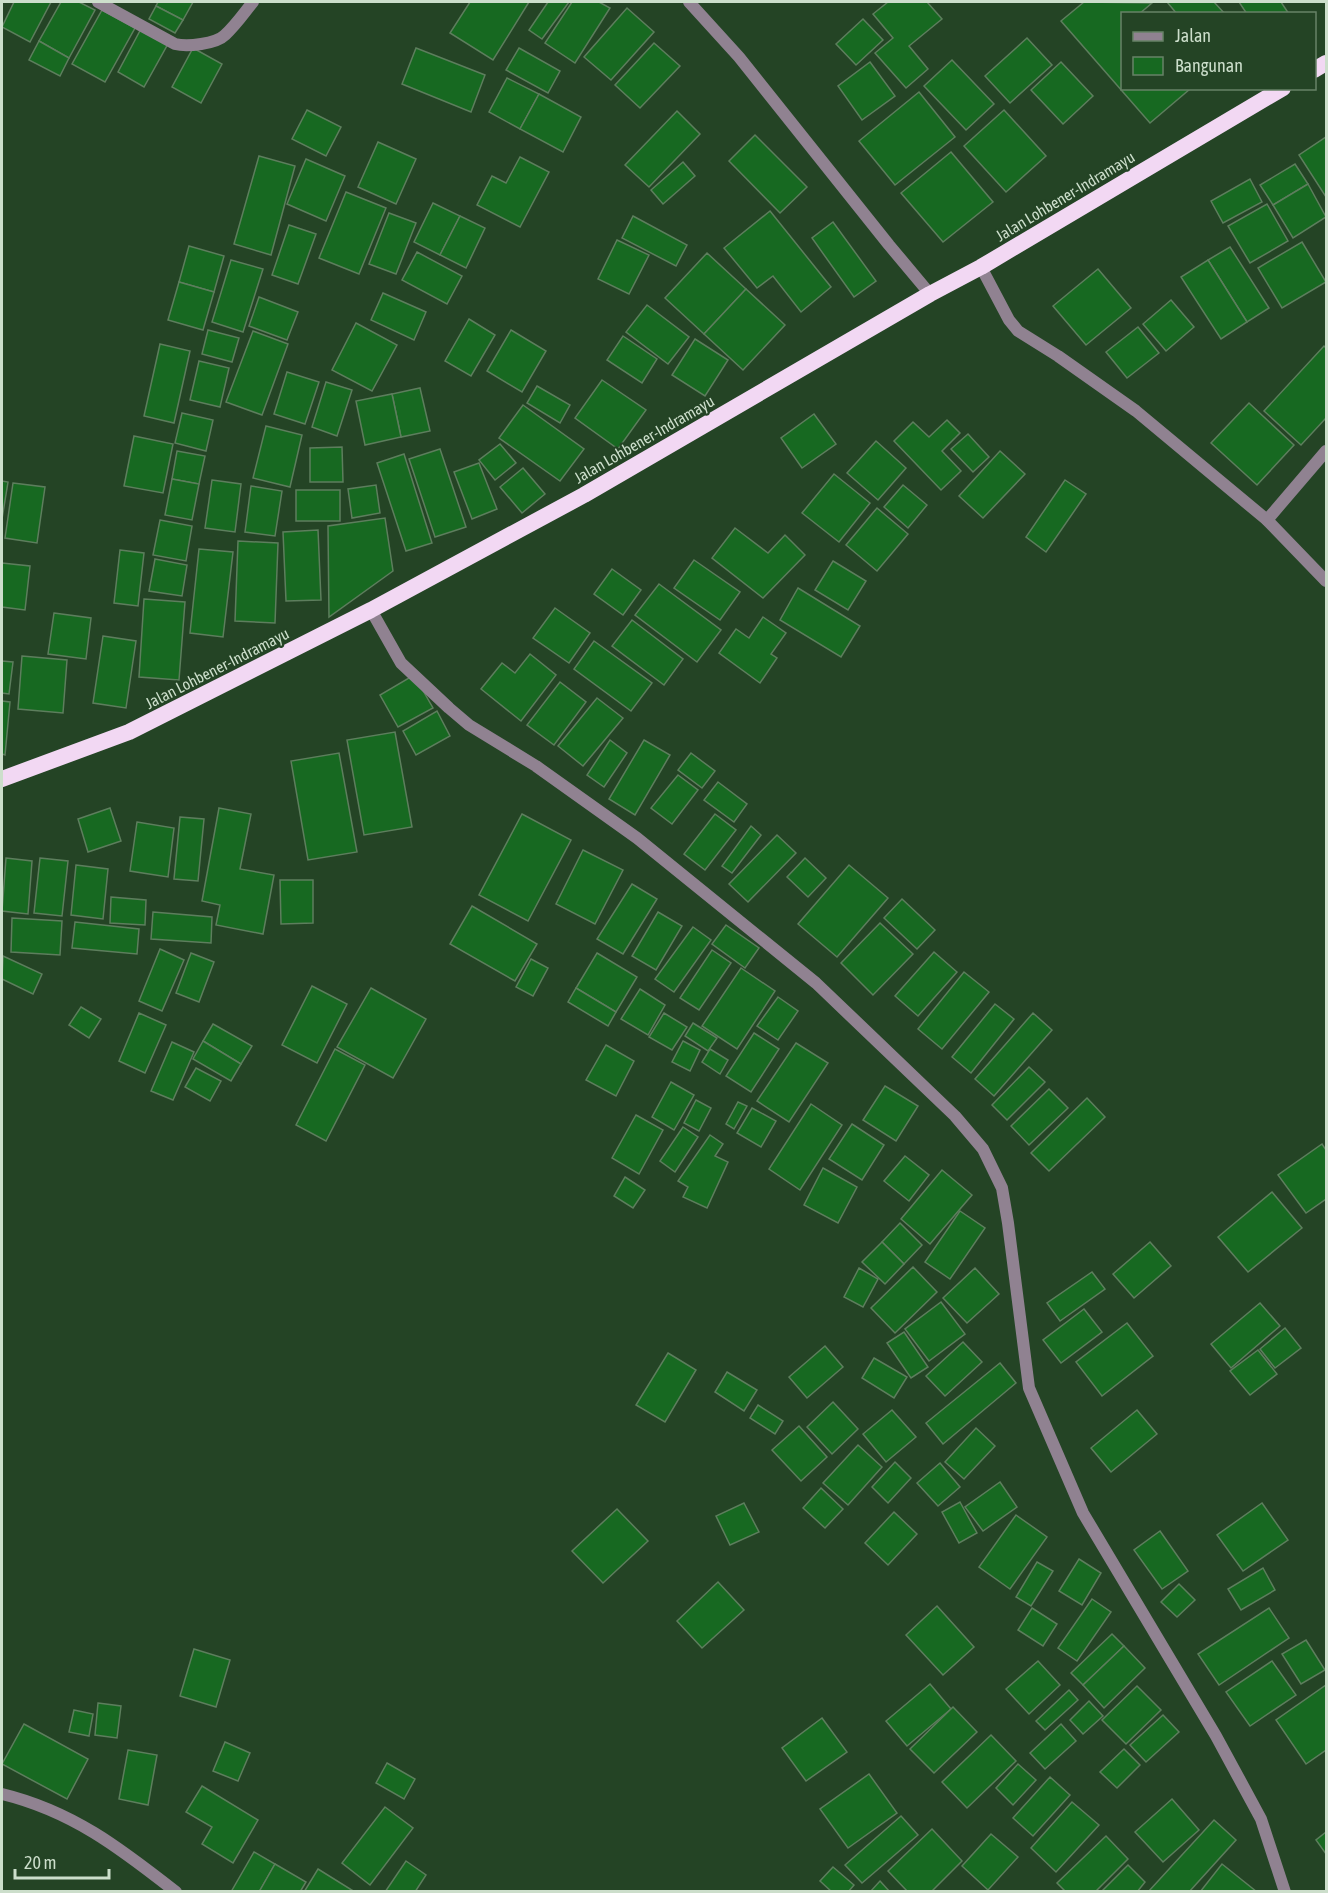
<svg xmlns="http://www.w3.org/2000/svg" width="1328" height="1893" viewBox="0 0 1328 1893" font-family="'Asap Condensed',sans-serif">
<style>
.building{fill:#176921;stroke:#5d7e5d;stroke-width:1.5}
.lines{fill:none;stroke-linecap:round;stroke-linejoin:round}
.service{stroke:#908291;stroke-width:12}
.minor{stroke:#908291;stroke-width:12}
.trunk{stroke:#f2d8f3;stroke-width:16}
.labels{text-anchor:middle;stroke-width:4.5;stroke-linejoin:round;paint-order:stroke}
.street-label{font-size:16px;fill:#ccdecb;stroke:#244425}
</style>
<rect width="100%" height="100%" fill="#244425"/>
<!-- building -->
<g class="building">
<polygon points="14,2 51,2 30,42 2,27"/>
<polygon points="61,2 79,2 95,10 69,58 39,41"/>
<polygon points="158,2 193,2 183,20 156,6"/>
<polygon points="470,2 529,2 493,60 450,33"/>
<polygon points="548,2 569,2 542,39 529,30"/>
<polygon points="572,2 599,2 610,8 575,63 545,43"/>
<polygon points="888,2 927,2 942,19 909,46 928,69 906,88 875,53 893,38 873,14"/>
<polygon points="1084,2 1152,3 1139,14 1122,14 1122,88 1190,89 1150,123 1061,21"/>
<polygon points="1167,2 1214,2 1225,14 1177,14"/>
<polygon points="1239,2 1281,2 1289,14 1247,14"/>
<polygon points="156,6 183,20 175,33 149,19"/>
<polygon points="627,8 654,32 611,80 584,57"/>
<polygon points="102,10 135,28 105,82 72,64"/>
<polygon points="863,19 883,40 856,65 836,44"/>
<polygon points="142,27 169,42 144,87 118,72"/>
<polygon points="1027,38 1052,65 1010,103 985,76"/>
<polygon points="39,41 69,58 60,76 29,60"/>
<polygon points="654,43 680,66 640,108 615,85"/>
<polygon points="193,48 222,64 201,103 172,87"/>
<polygon points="416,48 485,75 471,112 402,84"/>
<polygon points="519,48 560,71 548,93 506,70"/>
<polygon points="952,60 994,104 966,130 924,86"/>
<polygon points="870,62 895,96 862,120 838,86"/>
<polygon points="1061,62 1093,96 1063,124 1031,90"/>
<polygon points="507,78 539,94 520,129 489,112"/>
<polygon points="919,92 955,137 895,185 859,141"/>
<polygon points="539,94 581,117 563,152 520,129"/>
<polygon points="307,110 341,127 326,156 292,139"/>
<polygon points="1004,110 1046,156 1006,192 964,146"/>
<polygon points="677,111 700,134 649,187 625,165"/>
<polygon points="755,135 807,187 780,213 729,161"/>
<polygon points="1326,137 1326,197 1299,155"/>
<polygon points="378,142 416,159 396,204 358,187"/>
<polygon points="951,152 993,202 943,242 901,193"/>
<polygon points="259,156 295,166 271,255 234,244"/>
<polygon points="520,157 549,172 520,227 477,205 492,176 506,183"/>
<polygon points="306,159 345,176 326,221 287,204"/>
<polygon points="683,162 695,176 663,204 651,190"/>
<polygon points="1295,164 1308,184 1273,205 1260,185"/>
<polygon points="1250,179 1262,202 1223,223 1211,201"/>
<polygon points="1308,184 1326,217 1293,238 1273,205"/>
<polygon points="346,192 386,208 359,274 319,258"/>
<polygon points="433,203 460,216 440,255 414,242"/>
<polygon points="1267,204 1288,241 1250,263 1228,226"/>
<polygon points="770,211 831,287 801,312 773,276 757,288 724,248"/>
<polygon points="389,213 416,223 396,274 369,264"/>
<polygon points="460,216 485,228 466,268 440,255"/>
<polygon points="633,216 687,245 676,266 622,238"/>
<polygon points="833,222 876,281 854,297 812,238"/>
<polygon points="289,225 316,234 298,284 272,275"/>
<polygon points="617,240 649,255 629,294 598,279"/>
<polygon points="1302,242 1326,282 1282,308 1258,268"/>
<polygon points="189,246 224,256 214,292 179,282"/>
<polygon points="1230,247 1269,308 1247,322 1208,260"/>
<polygon points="417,252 462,276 447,304 402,280"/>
<polygon points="707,253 746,289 704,334 665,298"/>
<polygon points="231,260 263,269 243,332 212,322"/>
<polygon points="1208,260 1247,322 1221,339 1181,277"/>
<polygon points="1098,269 1131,308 1086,345 1053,306"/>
<polygon points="179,282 214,292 203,330 168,320"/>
<polygon points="746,289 785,325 743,370 704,334"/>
<polygon points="383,293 426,312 414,340 371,320"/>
<polygon points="259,297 298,312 287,340 249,326"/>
<polygon points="1171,300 1194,327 1166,351 1143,324"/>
<polygon points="647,305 689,337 668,364 626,332"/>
<polygon points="469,319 495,335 471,376 445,361"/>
<polygon points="356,323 397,345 372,391 332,370"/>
<polygon points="1138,327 1159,353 1127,378 1106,352"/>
<polygon points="208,330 239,338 232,362 202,354"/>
<polygon points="511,330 546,351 522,392 487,371"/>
<polygon points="253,331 288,344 262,415 226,402"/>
<polygon points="623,336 657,359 642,383 607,360"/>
<polygon points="695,339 728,360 705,396 672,375"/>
<polygon points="160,344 190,351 174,423 144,416"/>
<polygon points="1324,346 1326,348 1326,418 1301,445 1264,411"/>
<polygon points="199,361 229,368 220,407 190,400"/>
<polygon points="287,372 319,382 305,424 274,414"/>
<polygon points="602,380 646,410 618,449 575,418"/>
<polygon points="326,382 352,390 337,436 312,427"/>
<polygon points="537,386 570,405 560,423 527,403"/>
<polygon points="420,388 430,431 401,437 392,394"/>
<polygon points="392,394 401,437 365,445 356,401"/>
<polygon points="1249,403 1294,445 1257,485 1211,443"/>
<polygon points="523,405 584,449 560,481 499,438"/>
<polygon points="182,413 213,420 206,451 175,443"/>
<polygon points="814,414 836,444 802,468 781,438"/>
<polygon points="947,420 960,433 942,451 961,471 941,490 894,441 913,422 929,437"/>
<polygon points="266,426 302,435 290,487 253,478"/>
<polygon points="968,434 989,457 973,472 951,449"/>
<polygon points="134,436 173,444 163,493 124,486"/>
<polygon points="876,441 906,468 878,500 847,473"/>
<polygon points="500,444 516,463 495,480 479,460"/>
<polygon points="342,447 343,482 310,482 310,448"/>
<polygon points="440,449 466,527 435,537 409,459"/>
<polygon points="177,451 205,456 199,484 172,479"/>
<polygon points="1000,451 1025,474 983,518 959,496"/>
<polygon points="404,454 432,543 406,551 377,463"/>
<polygon points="479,463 497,509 472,519 454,472"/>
<polygon points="523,468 545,494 522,513 500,487"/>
<polygon points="834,474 870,503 839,542 802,513"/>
<polygon points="172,479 199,484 192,520 165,515"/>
<polygon points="212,480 241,484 235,532 205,528"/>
<polygon points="1065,480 1086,494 1046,552 1026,537"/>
<polygon points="2,481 8,482 2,519"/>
<polygon points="13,483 45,487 37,543 5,538"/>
<polygon points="376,485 380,513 352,518 348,489"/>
<polygon points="903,485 927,505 908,528 884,507"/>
<polygon points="251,486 282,491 275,536 245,532"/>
<rect x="296" y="490" width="44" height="31"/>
<polygon points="877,508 908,534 877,571 846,545"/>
<polygon points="385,518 393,571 329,617 328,526"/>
<polygon points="160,520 192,526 186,561 153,555"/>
<polygon points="735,528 768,553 785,535 805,555 763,598 712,558"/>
<polygon points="318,530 321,600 286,601 283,532"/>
<polygon points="238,541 278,543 275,623 235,621"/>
<polygon points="199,549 233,552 223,637 190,633"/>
<polygon points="120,550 144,553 138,606 114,603"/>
<polygon points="155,559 187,565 182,596 149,591"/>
<polygon points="694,560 740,592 720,620 674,588"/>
<polygon points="833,561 866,581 848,610 815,590"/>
<polygon points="2,563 30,566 25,610 2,607"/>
<polygon points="612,569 641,590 623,615 594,594"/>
<polygon points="659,584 721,630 697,662 635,615"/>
<polygon points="798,588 860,626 841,657 780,620"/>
<polygon points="144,599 185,602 179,680 139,677"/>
<polygon points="555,608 590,633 569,663 533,638"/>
<polygon points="54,613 91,618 86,659 48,654"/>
<polygon points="763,617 786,633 771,654 777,658 760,683 719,653 736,629 749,638"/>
<polygon points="632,620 683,659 664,685 612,646"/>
<polygon points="103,636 136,641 126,708 93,703"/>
<polygon points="594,641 652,683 631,711 574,669"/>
<polygon points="530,654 556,675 521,721 481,689 502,663 515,673"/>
<polygon points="22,656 67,660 63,713 18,709"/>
<polygon points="2,661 13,662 9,694 2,693"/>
<polygon points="414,675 433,708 398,727 380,695"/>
<polygon points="560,682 586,702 554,745 527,725"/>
<polygon points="597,698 623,718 583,766 558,746"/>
<polygon points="2,701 10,702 5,755 2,754"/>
<polygon points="437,711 450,736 416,755 403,731"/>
<polygon points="395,732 412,827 364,835 347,740"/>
<polygon points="610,740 627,753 604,787 587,775"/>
<polygon points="644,740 670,755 635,815 609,799"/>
<polygon points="339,753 357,852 308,860 291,761"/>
<polygon points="691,753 715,771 702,788 678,770"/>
<polygon points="678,775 698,790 672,824 651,808"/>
<polygon points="718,782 747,804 734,822 704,800"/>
<polygon points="110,808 121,841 88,852 78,819"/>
<polygon points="219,808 251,814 240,869 274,875 263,934 216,925 220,905 202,901"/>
<polygon points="522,814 571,840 528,921 479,895"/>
<polygon points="715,814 736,830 705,870 684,854"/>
<polygon points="180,817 204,819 198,881 174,879"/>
<polygon points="137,822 174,828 168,877 130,871"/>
<polygon points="751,826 761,835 732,873 722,866"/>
<polygon points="777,835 796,853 748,902 729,884"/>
<polygon points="583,850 623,870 595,924 556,904"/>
<polygon points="6,858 32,861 28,914 2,911"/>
<polygon points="40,858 68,861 62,916 34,913"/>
<polygon points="805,858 826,878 808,897 787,877"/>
<polygon points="76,865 108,869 103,919 71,915"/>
<polygon points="849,865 888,898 837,957 798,924"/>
<polygon points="280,880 313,880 313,923 281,924"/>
<polygon points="632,884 657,899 623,954 597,939"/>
<polygon points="111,897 146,900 145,925 110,923"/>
<polygon points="902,899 935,930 917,949 884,918"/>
<polygon points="472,906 537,944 515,981 450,944"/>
<polygon points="153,912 212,917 211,943 151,939"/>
<polygon points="658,912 682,926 656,970 632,956"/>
<polygon points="12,918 62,921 60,955 11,952"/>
<polygon points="75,922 139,929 137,954 72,948"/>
<polygon points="880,923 913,954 873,995 841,963"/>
<polygon points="726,925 759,948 745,968 712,944"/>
<polygon points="693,927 711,940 674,992 655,979"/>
<polygon points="160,949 184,960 162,1011 139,1001"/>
<polygon points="712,950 731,963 699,1010 680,998"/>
<polygon points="934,952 957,972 918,1016 895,996"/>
<polygon points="191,953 214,962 199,1002 176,993"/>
<polygon points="597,953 637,977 616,1012 576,988"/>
<polygon points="3,956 42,974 33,994 2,979"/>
<polygon points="531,959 548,968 533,996 516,987"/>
<polygon points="741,968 775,991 737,1049 702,1026"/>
<polygon points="964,972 989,992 942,1049 918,1029"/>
<polygon points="312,986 347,1004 317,1063 282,1045"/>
<polygon points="371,988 426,1019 393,1078 337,1047"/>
<polygon points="576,988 616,1012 608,1026 568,1002"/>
<polygon points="640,989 665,1005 648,1035 621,1019"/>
<polygon points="778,997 798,1011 778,1040 757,1026"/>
<polygon points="995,1004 1014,1019 971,1073 952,1057"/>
<polygon points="81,1007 101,1019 89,1038 69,1025"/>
<polygon points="139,1013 166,1025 145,1073 119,1061"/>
<polygon points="664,1013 687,1027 672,1050 649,1037"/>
<polygon points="1033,1013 1052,1030 994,1096 975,1079"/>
<polygon points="693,1023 717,1038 708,1051 685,1036"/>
<polygon points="213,1024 252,1046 241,1064 203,1041"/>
<polygon points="754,1033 779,1049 751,1092 726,1076"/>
<polygon points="203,1041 241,1064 231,1081 193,1059"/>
<polygon points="683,1041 700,1050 690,1071 672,1062"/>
<polygon points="172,1042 194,1052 173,1100 151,1091"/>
<polygon points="796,1043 828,1063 789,1122 757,1101"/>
<polygon points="606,1045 634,1061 616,1096 586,1080"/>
<polygon points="335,1049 365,1065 326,1141 296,1125"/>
<polygon points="710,1049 728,1060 720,1074 702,1062"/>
<polygon points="1029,1067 1045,1082 1007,1120 992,1105"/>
<polygon points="196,1068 221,1081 210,1101 185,1087"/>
<polygon points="671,1082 694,1095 674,1130 652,1117"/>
<polygon points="885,1086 918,1106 896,1141 863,1120"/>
<polygon points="1049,1089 1068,1108 1029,1145 1011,1126"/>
<polygon points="1087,1098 1105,1117 1049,1171 1031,1153"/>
<polygon points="696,1100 711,1108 699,1131 684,1123"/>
<polygon points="738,1102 747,1106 734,1129 726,1124"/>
<polygon points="811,1104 842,1125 800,1190 769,1169"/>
<polygon points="752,1108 776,1121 761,1147 737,1133"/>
<polygon points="636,1115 663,1130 639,1174 612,1158"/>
<polygon points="852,1124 884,1145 862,1180 829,1159"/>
<polygon points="683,1127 698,1137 675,1172 660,1161"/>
<polygon points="710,1135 723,1144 715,1156 728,1162 707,1208 683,1197 688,1187 678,1181"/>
<polygon points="1322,1144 1326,1150 1326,1199 1306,1213 1278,1175"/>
<polygon points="905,1156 929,1175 909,1201 884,1181"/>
<polygon points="823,1168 857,1187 838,1223 804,1205"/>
<polygon points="942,1170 972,1195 930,1244 901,1219"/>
<polygon points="625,1177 645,1190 633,1208 614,1196"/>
<polygon points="1272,1192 1302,1228 1248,1272 1218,1237"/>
<polygon points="960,1211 985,1228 950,1279 925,1262"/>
<polygon points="900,1223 922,1245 904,1264 882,1242"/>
<polygon points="882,1242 904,1264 885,1284 862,1262"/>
<polygon points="1150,1242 1171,1266 1134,1298 1113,1274"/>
<polygon points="913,1267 937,1292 895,1333 871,1308"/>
<polygon points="859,1268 878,1279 863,1307 844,1297"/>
<polygon points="975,1268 999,1294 967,1323 943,1298"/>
<polygon points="1092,1272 1105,1289 1060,1321 1047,1303"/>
<polygon points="941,1302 965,1334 929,1361 905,1329"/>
<polygon points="1260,1303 1280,1326 1231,1368 1211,1344"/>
<polygon points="1084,1309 1102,1332 1061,1363 1043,1340"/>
<polygon points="1127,1323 1153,1356 1102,1396 1076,1362"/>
<polygon points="1285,1328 1301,1348 1275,1368 1260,1349"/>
<polygon points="904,1332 928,1367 911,1378 887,1343"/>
<polygon points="963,1342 982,1362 945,1396 926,1376"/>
<polygon points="825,1346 843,1367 807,1398 789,1377"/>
<polygon points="1258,1350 1277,1374 1250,1395 1230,1371"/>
<polygon points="668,1353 696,1370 665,1422 636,1405"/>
<polygon points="874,1358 907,1377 894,1398 862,1378"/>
<polygon points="1000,1363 1016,1383 943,1444 926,1423"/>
<polygon points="727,1372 757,1390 744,1411 715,1392"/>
<polygon points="833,1402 858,1429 832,1454 807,1427"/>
<polygon points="758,1405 783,1421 775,1434 750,1418"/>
<polygon points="892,1410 916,1437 886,1462 863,1434"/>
<polygon points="1137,1410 1157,1434 1111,1472 1091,1448"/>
<polygon points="799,1426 827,1457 801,1481 772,1450"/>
<polygon points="976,1428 995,1446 964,1479 945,1462"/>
<polygon points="858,1445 882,1467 848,1505 823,1483"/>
<polygon points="895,1462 911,1478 888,1503 872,1487"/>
<polygon points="940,1463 960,1487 938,1506 917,1483"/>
<polygon points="1000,1482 1017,1507 983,1531 965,1507"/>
<polygon points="821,1488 843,1509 825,1528 803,1508"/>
<polygon points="960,1502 977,1533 959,1543 942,1512"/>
<polygon points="744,1503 759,1532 730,1545 716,1516"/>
<polygon points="1262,1503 1288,1540 1243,1571 1217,1535"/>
<polygon points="617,1509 648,1541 603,1583 572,1551"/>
<polygon points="894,1512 917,1534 888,1565 865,1543"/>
<polygon points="1016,1515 1047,1537 1010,1589 979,1567"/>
<polygon points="1160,1531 1188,1571 1162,1589 1134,1550"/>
<polygon points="1079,1559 1101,1573 1082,1605 1059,1591"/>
<polygon points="1037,1562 1053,1571 1031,1606 1016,1597"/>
<polygon points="1263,1568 1275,1590 1241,1610 1228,1589"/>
<polygon points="718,1582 744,1610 702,1648 677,1621"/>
<polygon points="1179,1584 1195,1600 1177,1617 1161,1602"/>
<polygon points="1092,1599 1111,1612 1077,1661 1058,1648"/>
<polygon points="937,1606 974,1647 943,1675 906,1635"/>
<polygon points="1032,1608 1057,1624 1043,1646 1018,1630"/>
<polygon points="1269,1608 1289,1638 1219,1685 1198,1654"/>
<polygon points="1112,1634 1124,1646 1083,1685 1071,1673"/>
<polygon points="1306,1640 1325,1670 1301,1684 1282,1654"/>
<polygon points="1124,1646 1145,1668 1104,1708 1083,1685"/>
<polygon points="194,1649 230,1660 216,1707 180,1696"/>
<polygon points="1038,1661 1060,1685 1029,1714 1006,1689"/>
<polygon points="1272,1661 1296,1695 1250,1726 1226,1692"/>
<polygon points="930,1684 951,1709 907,1746 886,1721"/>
<polygon points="1326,1685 1326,1750 1306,1764 1276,1720"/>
<polygon points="1137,1686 1161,1710 1126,1744 1102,1720"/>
<polygon points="1069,1690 1078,1700 1045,1730 1036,1721"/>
<polygon points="1089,1701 1103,1716 1083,1734 1070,1720"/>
<polygon points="98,1703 121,1706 117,1738 95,1735"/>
<polygon points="953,1707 977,1732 934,1773 910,1749"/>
<polygon points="74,1710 93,1714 89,1736 69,1732"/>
<polygon points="1163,1715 1179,1732 1146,1762 1130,1745"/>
<polygon points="822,1718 847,1752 806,1781 782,1748"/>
<polygon points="24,1724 88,1759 67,1799 2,1764"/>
<polygon points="1061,1724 1076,1741 1045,1769 1030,1753"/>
<polygon points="991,1735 1016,1761 967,1808 942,1782"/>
<polygon points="225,1742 250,1753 238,1781 213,1771"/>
<polygon points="1124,1749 1140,1765 1117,1788 1100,1772"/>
<polygon points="128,1750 157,1755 148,1805 119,1799"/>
<polygon points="387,1763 415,1779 404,1799 376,1783"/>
<polygon points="1018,1764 1036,1780 1013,1805 996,1788"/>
<polygon points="869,1774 897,1813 848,1848 820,1809"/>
<polygon points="1050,1777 1070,1795 1033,1836 1013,1818"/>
<polygon points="202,1786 258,1820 233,1863 202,1844 212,1827 186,1812"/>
<polygon points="1172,1799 1199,1830 1163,1862 1135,1832"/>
<polygon points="1072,1802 1099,1825 1056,1872 1031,1848"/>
<polygon points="385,1807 413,1828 370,1885 342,1863"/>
<polygon points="901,1816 918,1835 862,1883 845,1865"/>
<polygon points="1214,1820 1236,1840 1189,1892 1148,1892"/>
<polygon points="932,1829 962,1861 931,1892 908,1892 888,1871"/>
<polygon points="1326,1832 1326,1854 1316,1840"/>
<polygon points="991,1834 1018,1857 988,1890 962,1866"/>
<polygon points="1106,1836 1128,1859 1095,1892 1066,1892 1057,1883"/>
<polygon points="254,1852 275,1864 259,1892 231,1892"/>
<polygon points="406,1861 426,1875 415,1892 385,1892"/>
<polygon points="275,1864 306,1882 300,1892 259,1892"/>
<polygon points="1222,1864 1257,1892 1200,1892"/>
<polygon points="1128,1865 1145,1882 1137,1892 1101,1892"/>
<polygon points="833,1867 854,1885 848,1892 832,1892 820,1881"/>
<polygon points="318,1869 355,1892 304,1892"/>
<polygon points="880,1881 890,1892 870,1892"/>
</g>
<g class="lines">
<!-- service -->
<polyline class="service" points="1267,520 1326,451"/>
<!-- minor -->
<g class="minor">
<path d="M98,2L175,44C187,47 216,44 225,35C236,25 244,13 253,2"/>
<polyline points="689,2 739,57 889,245 930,294"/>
<polyline points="981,267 1009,320 1018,331 1058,356 1136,411 1267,520 1326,581"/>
<polyline points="371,610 401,663 449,708 469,725 536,766 637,838 816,983 955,1116 983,1149 1002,1188 1008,1223 1029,1388 1083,1513 1216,1736 1261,1819 1285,1892"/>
<path d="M2,1794C72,1811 120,1848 176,1892"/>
</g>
<!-- trunk -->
<g class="trunk">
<polyline points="1314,70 1326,63"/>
<polyline points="2,779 129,732 371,610 584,495 930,294 981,267 1283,88"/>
</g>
</g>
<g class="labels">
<!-- street labels -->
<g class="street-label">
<text transform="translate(1065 196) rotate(-31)" y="6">Jalan Lohbener-Indramayu</text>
<text transform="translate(644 439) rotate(-30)" y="6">Jalan Lohbener-Indramayu</text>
<text transform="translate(217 668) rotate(-27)" y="6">Jalan Lohbener-Indramayu</text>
</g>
</g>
<!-- border -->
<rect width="1328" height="1893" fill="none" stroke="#ccdecb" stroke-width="6"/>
<!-- legend -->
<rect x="1121" y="12" width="195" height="78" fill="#244425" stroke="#678267" stroke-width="1.5"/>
<rect x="1133" y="32" width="30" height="9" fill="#908291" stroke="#678267" stroke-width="1.5"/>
<text x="1175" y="42" font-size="18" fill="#ccdecb">Jalan</text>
<rect x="1133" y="57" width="30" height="18" fill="#176921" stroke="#678267" stroke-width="1.5"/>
<text x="1175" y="72" font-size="18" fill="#ccdecb">Bangunan</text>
<!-- scale -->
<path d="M15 1869v9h94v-9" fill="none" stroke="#ccdecb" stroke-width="3"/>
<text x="24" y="1869" font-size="18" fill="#ccdecb" stroke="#244425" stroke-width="4.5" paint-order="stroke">20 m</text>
</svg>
